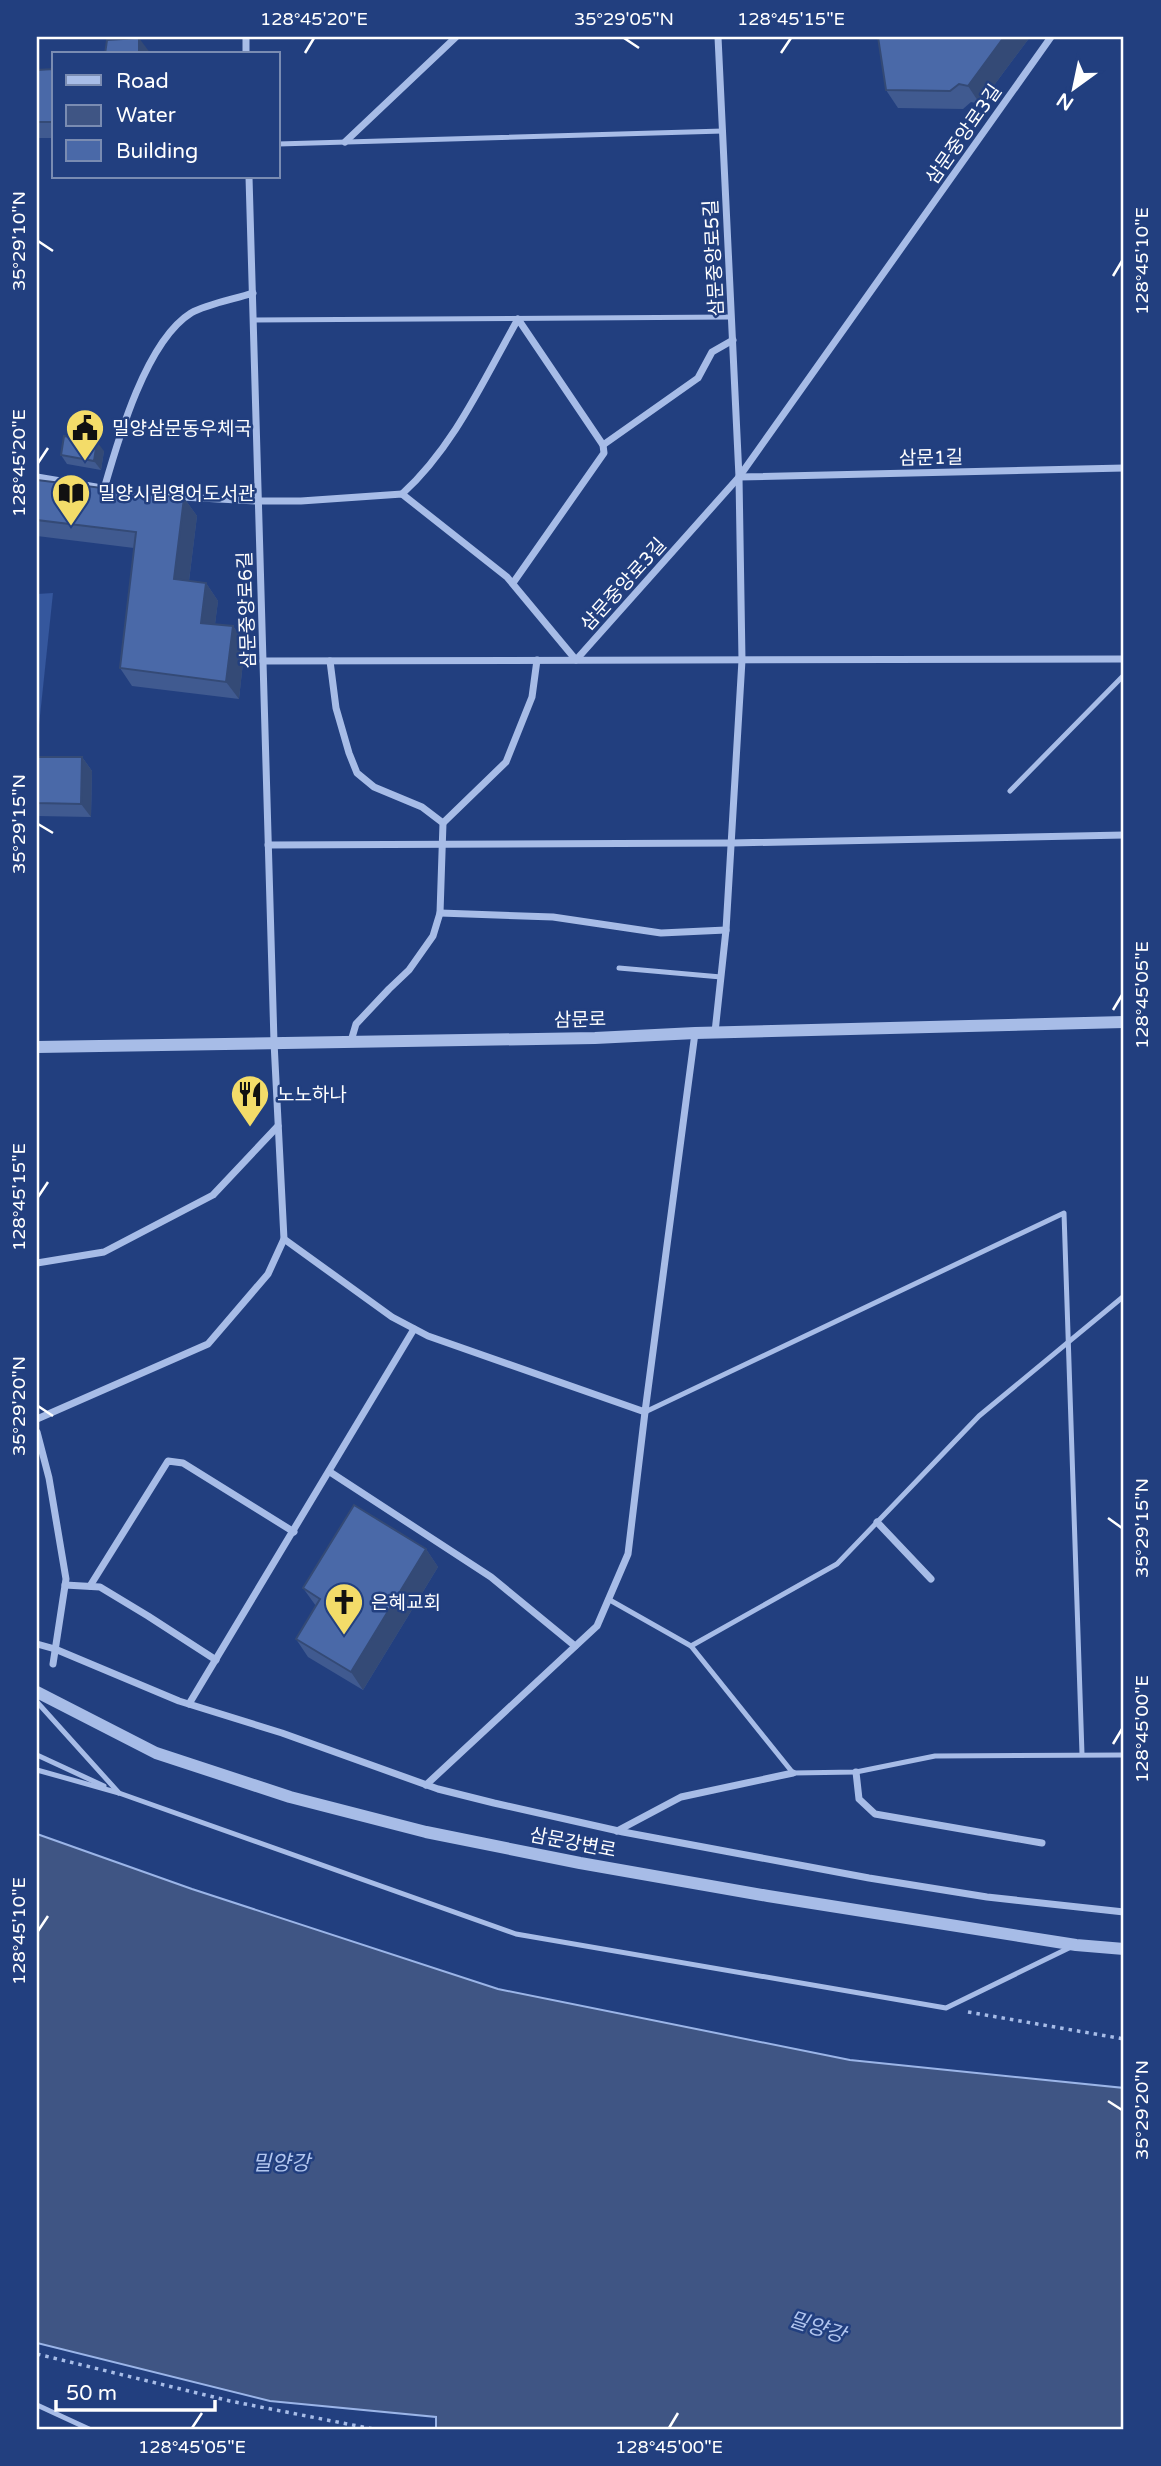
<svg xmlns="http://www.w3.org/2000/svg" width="1161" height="2466" viewBox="0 0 1161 2466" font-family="'Varela Round','Noto Sans KR',sans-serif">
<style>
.green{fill:#35579d}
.water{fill:#3f5584;stroke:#9bb5e8;stroke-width:2}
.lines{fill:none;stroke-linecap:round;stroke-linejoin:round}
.path{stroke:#a7bce7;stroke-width:3.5;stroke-dasharray:3.5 5;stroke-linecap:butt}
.service{stroke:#a7bce7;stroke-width:5}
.minor{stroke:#a7bce7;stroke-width:7}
.tertiary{stroke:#a7bce7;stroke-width:12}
.wall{fill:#405a90}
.shaded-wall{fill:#344a76}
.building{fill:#4a69a8;stroke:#344a76;stroke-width:2}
.ticks{fill:none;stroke:#fff;stroke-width:2.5}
.labels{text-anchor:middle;stroke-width:5;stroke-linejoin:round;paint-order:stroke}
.street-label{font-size:19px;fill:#fff;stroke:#223f7f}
.poi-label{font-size:19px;fill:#fff;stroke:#223f7f;text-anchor:start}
.water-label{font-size:21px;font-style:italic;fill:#b2c6ef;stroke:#223f7f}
.neatline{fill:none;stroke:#fff;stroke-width:2.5}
.ticks-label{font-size:18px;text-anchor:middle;fill:#fff}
</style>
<rect width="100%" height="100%" fill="#223f7f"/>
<!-- green -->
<polygon class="green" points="53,593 37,744 37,594"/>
<!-- water -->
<polygon class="water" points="37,1834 192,1889 498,1989 850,2060 1124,2088 1124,2429 436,2429 436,2417 270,2401 37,2343"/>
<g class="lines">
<!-- path -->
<g class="path">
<polyline points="968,2012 1124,2039"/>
<polyline points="37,2354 230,2401 373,2429"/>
</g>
<!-- service -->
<g class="service">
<polyline points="278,144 723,131"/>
<polyline points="254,320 731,317"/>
<polyline points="1010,791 1124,675"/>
<polyline points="619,968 721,977"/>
<polyline points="645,1412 1064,1213 1082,1754"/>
<polyline points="608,1599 691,1646 793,1773 856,1772 935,1756 1124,1755"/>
<polyline points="691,1646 837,1564 979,1416 1124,1296"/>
<polyline points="37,1702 119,1793"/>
<polyline points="37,1755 104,1786"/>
<polyline points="37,1770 119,1793 516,1934 946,2008 1071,1947"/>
<polyline points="37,2405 89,2429"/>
</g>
<!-- minor -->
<g class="minor">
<polyline points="246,37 246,54"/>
<polyline points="345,142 456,37"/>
<polyline points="249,177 274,1042 284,1239 392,1317 428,1336 645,1412 695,1033"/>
<polyline points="603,445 698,378 712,352 733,340"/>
<polyline points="37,477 96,487"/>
<polyline points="739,477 1124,468"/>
<path d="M104,489C118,440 146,341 191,313C207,304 235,299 253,293"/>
<path d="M402,494C454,447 484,379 518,319L603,445L604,453L513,583"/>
<polyline points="163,496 258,501 301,501 402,494 507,577 576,660 739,477 1051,37"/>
<polyline points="263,661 1124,659"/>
<polyline points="330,661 336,708 349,753 357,773 374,787 422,807 443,823 440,913 433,936 409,970 389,989 356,1024 351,1041"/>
<polyline points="443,823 506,762 532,697 537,660"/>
<polyline points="268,845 732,843 1124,835"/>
<polyline points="440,913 553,917 661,933 726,930"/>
<polyline points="715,1032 726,930 742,660 739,477 718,37"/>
<polyline points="37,1263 104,1252 213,1195 278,1126"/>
<polyline points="37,1419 208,1344 268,1274 284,1239"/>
<polyline points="37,1432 49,1478 66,1579 53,1664"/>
<polyline points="330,1472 491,1577 575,1646"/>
<polyline points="877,1522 931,1579"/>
<polyline points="65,1585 100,1587 148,1616 216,1660"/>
<polyline points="90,1586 168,1461 183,1463 294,1532"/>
<polyline points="37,1644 55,1649 179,1701 282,1733 438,1789 494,1803 623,1832 869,1878 987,1897 1124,1912"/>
<polyline points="189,1704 414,1329"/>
<polyline points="856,1772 859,1799 875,1814 1042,1843"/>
<polyline points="426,1785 597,1626 628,1554 645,1412"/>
<polyline points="617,1831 681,1797 793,1773"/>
</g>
<!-- tertiary -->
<g class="tertiary">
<polyline points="37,1047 595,1038 695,1033 1124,1022"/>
<polyline points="37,1692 156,1753 290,1797 426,1832 580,1863 768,1896 1076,1945 1124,1949"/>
</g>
</g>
<!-- wall -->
<g class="wall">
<polygon points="1030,37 980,104 971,102 963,109 898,108 886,90"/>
<polygon points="54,69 54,138 37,138 37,70"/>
<polygon points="104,451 101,470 67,464 61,455"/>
<polygon points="37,480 184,498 197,516 189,581 206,583 218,601 215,624 233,626 245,644 239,699 132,686 120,668 134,548 37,536"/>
<polygon points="37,757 82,757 92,771 91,817 37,816"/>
<polygon points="426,1549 438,1567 363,1690 308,1657 296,1639 316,1606 303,1588"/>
</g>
<!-- shaded-wall -->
<g class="shaded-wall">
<polygon points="1004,37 1030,37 980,104 968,86"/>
<polygon points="139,38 151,54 139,54"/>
<polygon points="97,442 104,451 101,470 94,461"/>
<polygon points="184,498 197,516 187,597 174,579"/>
<polygon points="206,583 218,601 213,640 201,623"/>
<polygon points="233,626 245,644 239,699 226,682"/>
<polygon points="82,757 92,771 91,817 81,804"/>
<polygon points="426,1549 438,1567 363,1690 351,1672"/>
</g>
<!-- building -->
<g class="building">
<polygon points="878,37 1004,37 968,86 959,84 950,91 886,90"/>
<polygon points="139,38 139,54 105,54 107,40"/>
<polygon points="54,69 54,122 37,122 37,70"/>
<polygon points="64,436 97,442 94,461 61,455"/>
<polygon points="37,480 184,498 174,579 206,583 201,623 233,626 226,682 120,668 136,532 37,520"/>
<polygon points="37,757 82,757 81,804 37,803"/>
<polygon points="354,1505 426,1549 351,1672 296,1639 320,1599 303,1588"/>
</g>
<!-- ticks -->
<path class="ticks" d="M624,38L639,48M305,53L314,38M781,53L791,38M38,241L53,251M1113,276L1122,261M38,463L48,448M38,824L53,833M1113,1010L1122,995M38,1197L48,1182M38,1406L53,1416M1108,1518L1122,1528M1113,1744L1122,1729M38,1931L48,1916M1108,2101L1122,2110M192,2428L202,2413M669,2428L678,2413"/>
<!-- icons -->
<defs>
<g id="civic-pin" transform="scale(2.0125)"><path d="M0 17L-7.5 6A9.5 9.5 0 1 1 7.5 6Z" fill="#f3dc69" stroke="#223f7f"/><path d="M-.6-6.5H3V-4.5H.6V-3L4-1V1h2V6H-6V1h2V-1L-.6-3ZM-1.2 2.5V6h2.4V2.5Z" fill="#111"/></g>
<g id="library-pin" transform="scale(2.0125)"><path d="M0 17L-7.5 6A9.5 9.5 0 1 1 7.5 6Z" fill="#f3dc69" stroke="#223f7f"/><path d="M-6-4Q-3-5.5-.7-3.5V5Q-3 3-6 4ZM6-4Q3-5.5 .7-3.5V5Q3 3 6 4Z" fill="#111"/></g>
<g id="restaurant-pin" transform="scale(2.0125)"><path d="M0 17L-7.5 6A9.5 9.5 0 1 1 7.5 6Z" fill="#f3dc69" stroke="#223f7f"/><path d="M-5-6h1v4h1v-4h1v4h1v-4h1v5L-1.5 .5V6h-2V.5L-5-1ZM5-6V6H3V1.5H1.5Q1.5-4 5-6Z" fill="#111"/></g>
<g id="church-pin" transform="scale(2.0125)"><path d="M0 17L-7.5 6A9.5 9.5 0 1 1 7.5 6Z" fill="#f3dc69" stroke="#223f7f"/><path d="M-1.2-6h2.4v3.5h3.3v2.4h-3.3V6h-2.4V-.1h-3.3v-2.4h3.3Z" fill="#111"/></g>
</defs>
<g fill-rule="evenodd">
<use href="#civic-pin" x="85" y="428"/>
<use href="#library-pin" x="71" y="493"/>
<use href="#restaurant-pin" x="250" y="1094"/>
<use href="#church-pin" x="344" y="1602"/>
</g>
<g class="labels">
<!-- street labels -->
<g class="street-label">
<text transform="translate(963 134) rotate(-55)" y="7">삼문중앙로3길</text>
<text transform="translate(713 258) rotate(-93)" y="7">삼문중앙로5길</text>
<text transform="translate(931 457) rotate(-1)" y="7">삼문1길</text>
<text transform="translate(623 584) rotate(-48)" y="7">삼문중앙로3길</text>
<text transform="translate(246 610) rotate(-92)" y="7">삼문중앙로6길</text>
<text transform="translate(580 1019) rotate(-1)" y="7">삼문로</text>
<text transform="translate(573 1842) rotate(11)" y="7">삼문강변로</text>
</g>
<!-- poi labels -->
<g class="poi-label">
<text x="112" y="435">밀양삼문동우체국</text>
<text x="98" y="500">밀양시립영어도서관</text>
<text x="277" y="1101">노노하나</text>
<text x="371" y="1609">은혜교회</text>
</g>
<!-- water labels -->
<g class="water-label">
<text x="281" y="2170">밀양강</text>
<text transform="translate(817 2327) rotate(18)" y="7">밀양강</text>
</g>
</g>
<!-- border -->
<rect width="1161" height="2466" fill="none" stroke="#223f7f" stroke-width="77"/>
<!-- legend -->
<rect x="52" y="52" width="228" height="126" fill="#223f7f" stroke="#7a8cb2" stroke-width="2"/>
<rect x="66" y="75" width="35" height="10" fill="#a7bce7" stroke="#7a8cb2" stroke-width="2"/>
<text x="116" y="88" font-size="21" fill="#ffffff">Road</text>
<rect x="66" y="105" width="35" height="21" fill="#3f5584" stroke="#7a8cb2" stroke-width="2"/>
<text x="116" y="122" font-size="21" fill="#ffffff">Water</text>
<rect x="66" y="140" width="35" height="21" fill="#4a69a8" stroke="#7a8cb2" stroke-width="2"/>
<text x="116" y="158" font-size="21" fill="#ffffff">Building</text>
<!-- north arrow -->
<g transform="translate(1074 88) rotate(213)" stroke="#223f7f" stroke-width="5" paint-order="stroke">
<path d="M0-5L12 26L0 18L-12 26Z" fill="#ffffff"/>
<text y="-10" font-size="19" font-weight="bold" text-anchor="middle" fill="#ffffff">N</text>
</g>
<!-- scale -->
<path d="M56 2400v10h159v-10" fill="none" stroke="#ffffff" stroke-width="3.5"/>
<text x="66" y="2400" font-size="21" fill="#ffffff" stroke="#223f7f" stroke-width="5" paint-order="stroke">50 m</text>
<rect x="38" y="38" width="1084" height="2390" class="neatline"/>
<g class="ticks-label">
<text x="314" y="25">128°45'20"E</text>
<text x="624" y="25">35°29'05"N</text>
<text x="791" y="25">128°45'15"E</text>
<text transform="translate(19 241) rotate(-90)" y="6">35°29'10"N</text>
<text transform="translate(1142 261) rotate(-90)" y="6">128°45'10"E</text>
<text transform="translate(19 463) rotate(-90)" y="6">128°45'20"E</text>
<text transform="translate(19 824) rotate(-90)" y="6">35°29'15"N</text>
<text transform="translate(1142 995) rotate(-90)" y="6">128°45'05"E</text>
<text transform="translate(19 1197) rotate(-90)" y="6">128°45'15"E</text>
<text transform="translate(19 1406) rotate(-90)" y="6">35°29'20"N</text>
<text transform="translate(1142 1528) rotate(-90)" y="6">35°29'15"N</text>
<text transform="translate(1142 1729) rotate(-90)" y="6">128°45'00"E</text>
<text transform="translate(19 1931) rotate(-90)" y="6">128°45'10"E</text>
<text transform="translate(1142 2110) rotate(-90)" y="6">35°29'20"N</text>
<text x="192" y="2453">128°45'05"E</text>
<text x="669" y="2453">128°45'00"E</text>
</g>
</svg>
